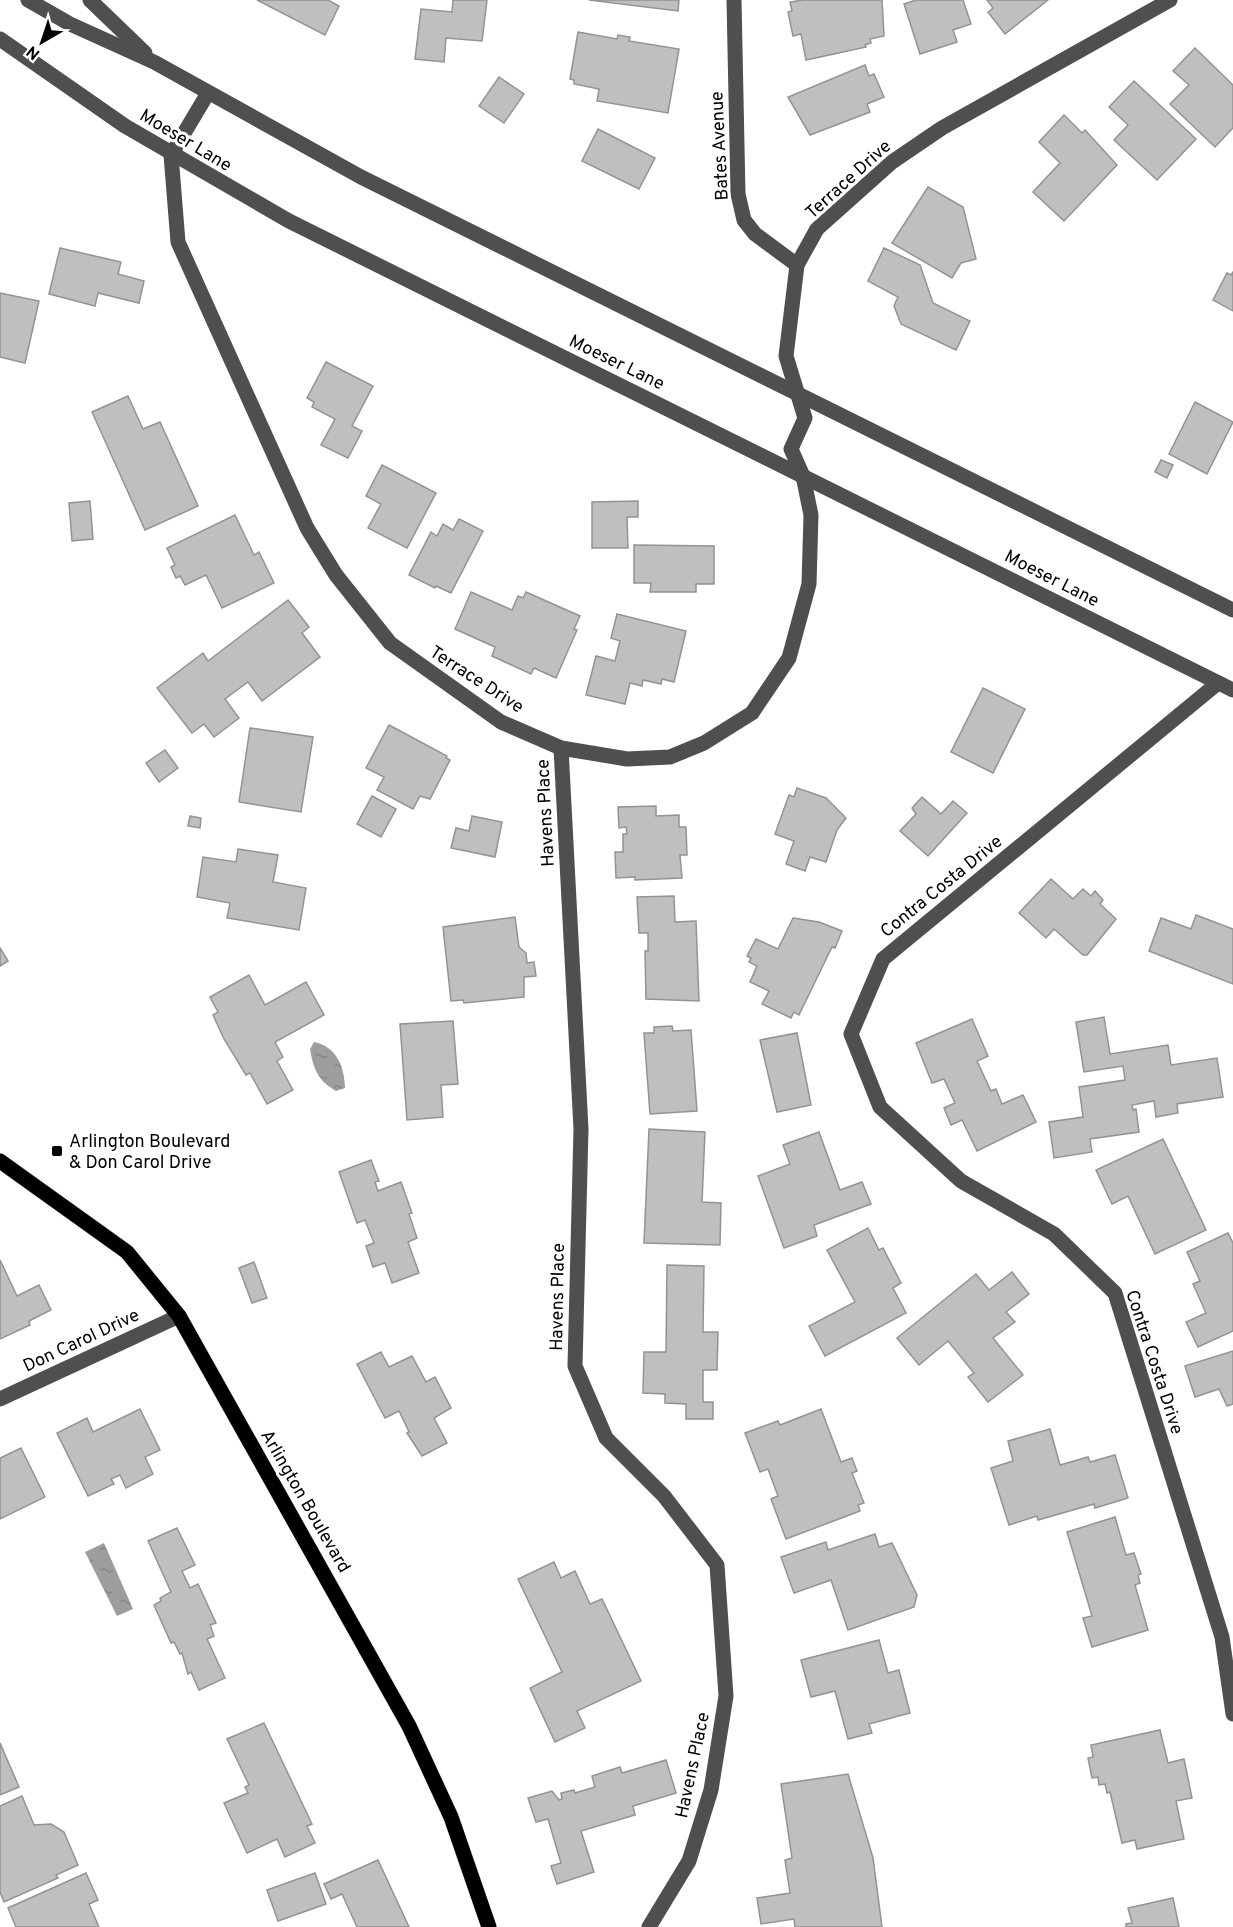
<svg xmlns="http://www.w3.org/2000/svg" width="1233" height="1927" viewBox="0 0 1233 1927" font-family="Overpass,sans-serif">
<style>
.water{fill:url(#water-ripples)}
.building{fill:#bfbfbf;stroke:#939393;stroke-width:1.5}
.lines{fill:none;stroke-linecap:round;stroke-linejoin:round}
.major-casing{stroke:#dbdbdb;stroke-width:16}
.minor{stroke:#4f4f4f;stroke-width:15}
.major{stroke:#000;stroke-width:15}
.poi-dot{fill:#000;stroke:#fff;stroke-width:2}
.labels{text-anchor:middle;stroke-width:6;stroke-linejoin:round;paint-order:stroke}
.street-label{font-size:18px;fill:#000;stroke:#fff}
.poi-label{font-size:18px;fill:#000;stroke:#fff;text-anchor:start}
</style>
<defs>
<pattern id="water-ripples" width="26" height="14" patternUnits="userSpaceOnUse" patternTransform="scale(1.5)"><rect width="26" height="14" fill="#9d9d9d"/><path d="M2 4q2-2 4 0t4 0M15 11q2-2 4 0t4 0" fill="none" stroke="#858585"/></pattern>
</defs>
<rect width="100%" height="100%" fill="#fff"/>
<!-- water -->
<g class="water">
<path d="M314,1042C337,1047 344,1066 345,1088L336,1091C318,1081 313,1068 310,1049Z"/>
<polygon points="104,1543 133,1609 117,1616 85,1552"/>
</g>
<!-- building -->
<g class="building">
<polygon points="257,0 328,0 339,6 325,35"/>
<polygon points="453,0 487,0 482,41 446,38 444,62 415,59 421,9 452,12"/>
<polygon points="589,0 679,0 678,11"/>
<polygon points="803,0 882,0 884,36 870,39 871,43 865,45 866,47 806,60 801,34 793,36 788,12 792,11 790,2"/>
<polygon points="916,0 963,0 971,24 953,30 957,42 920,54 904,4"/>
<polygon points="987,0 1048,0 1005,34 988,12 993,8"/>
<polygon points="578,32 617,39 618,35 630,37 629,41 679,49 668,113 597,101 599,89 574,84 574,80 570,79"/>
<polygon points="1195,48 1233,85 1233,128 1215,147 1170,104 1189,85 1173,71"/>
<polygon points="865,65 869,76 874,74 884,97 867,104 870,112 810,135 788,97"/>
<polygon points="499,77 524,94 504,123 479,106"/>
<polygon points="1134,81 1196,139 1157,180 1114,140 1128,125 1109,107"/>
<polygon points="1064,115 1082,133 1085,130 1117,165 1064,221 1033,192 1060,163 1039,142"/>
<polygon points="598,129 655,158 639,189 582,161"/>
<polygon points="928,187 963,207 976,259 961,263 952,278 892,243"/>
<polygon points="60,248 121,262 118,274 144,281 139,303 98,293 95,306 49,294"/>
<polygon points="884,248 920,265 933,303 970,321 956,350 901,324 894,306 898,297 868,281"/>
<polygon points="1233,272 1233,311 1213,300 1227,273 1231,275"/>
<polygon points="0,293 39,301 25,363 0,357"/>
<polygon points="326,362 373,386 352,426 362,431 348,458 321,445 335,419 312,407 314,402 307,398"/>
<polygon points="128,396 143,429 160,422 198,506 145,530 92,412"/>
<polygon points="1195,402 1233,422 1207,474 1169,454"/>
<polygon points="1161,460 1173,465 1167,478 1155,472"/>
<polygon points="382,465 436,493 407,548 368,528 381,504 366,496"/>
<polygon points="90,501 93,539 72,541 69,503"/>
<polygon points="638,501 638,517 627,517 628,548 592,548 592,502"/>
<polygon points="235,515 254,555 259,552 274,583 222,608 206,575 185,585 180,576 176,578 171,567 175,565 167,548"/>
<polygon points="459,519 483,531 451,593 436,586 435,588 409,575 431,532 437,536 443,524 453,530"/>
<polygon points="634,545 714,546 714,584 696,584 696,592 650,592 651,583 634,583"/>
<polygon points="471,592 512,610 518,596 523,598 526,592 580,616 574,629 577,630 556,678 534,668 531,674 492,656 495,647 455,629"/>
<polygon points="288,600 309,627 302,633 320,657 262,701 248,682 225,699 239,718 214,737 204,724 192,733 157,688 203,653 208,661"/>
<polygon points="617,614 686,631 674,682 662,679 661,684 643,680 642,686 630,683 625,704 586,695 596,656 615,661 620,641 611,638"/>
<polygon points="983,688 1025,709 993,773 951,752"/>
<polygon points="389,725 447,756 446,758 450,760 430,799 420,796 413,809 377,790 384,777 366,768"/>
<polygon points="250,728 313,737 301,812 239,802"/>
<polygon points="165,750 178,768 159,782 146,763"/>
<polygon points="797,788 826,798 846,818 837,830 826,862 810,857 805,871 786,864 794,841 775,834 789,795 794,797"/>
<polygon points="372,796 396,809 381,837 357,824"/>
<polygon points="922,797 941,814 953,801 967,813 928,856 900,831 916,814 912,808"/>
<polygon points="656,806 656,816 679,815 679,827 686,827 687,855 680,855 682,878 635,880 635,877 616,878 615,852 623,852 623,834 627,834 626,827 619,828 618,807"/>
<polygon points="190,816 201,818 200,828 188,826"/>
<polygon points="472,816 502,822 495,857 451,848 456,828 469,831"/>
<polygon points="238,849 278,855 273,882 306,888 299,930 227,918 230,903 197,897 203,857 236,862"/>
<polygon points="1051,879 1073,899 1083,889 1091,896 1095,891 1103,900 1100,904 1116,919 1087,955 1083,955 1054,929 1046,938 1019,913"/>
<polygon points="674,896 675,922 696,921 699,1001 646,999 645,951 648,951 648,933 639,933 637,897"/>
<polygon points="1196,915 1233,929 1233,984 1149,951 1161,918 1191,929"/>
<polygon points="515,917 519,947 526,953 527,963 534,962 536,976 524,977 524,997 464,1003 463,1000 451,1001 443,927"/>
<polygon points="793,918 819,922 842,931 835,948 832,947 799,1015 794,1012 791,1018 762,1004 769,991 750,982 757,966 749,962 751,958 747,956 756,939 778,949"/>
<polygon points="0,948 8,961 0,966"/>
<polygon points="249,975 265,1005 306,982 324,1015 275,1042 283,1057 277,1061 293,1090 267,1104 250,1073 246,1075 224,1039 213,1015 218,1012 210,997"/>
<polygon points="1104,1017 1110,1054 1168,1045 1171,1065 1217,1058 1223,1097 1177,1104 1178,1113 1156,1117 1154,1101 1132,1105 1133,1110 1136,1109 1139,1132 1090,1139 1092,1152 1054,1158 1049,1122 1083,1117 1079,1087 1125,1080 1123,1066 1084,1072 1076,1022"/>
<polygon points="972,1019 988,1056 977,1061 991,1091 996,1089 1002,1104 1023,1095 1036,1122 977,1151 962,1120 951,1125 944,1108 955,1103 944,1079 932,1083 916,1043"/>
<polygon points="453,1021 458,1084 441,1085 443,1117 407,1120 400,1024"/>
<polygon points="672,1026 673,1031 691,1030 697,1111 650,1114 644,1033 654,1033 654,1027"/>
<polygon points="797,1033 811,1105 777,1112 760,1040"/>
<polygon points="649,1129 705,1132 702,1202 721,1203 720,1245 644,1243"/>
<polygon points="819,1132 840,1190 862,1182 871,1204 814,1225 817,1236 784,1248 758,1176 790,1164 783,1145"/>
<polygon points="1163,1139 1206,1230 1155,1254 1128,1196 1112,1204 1096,1170"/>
<polygon points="371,1160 379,1181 375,1182 378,1191 401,1182 412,1213 409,1214 417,1238 408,1242 419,1273 392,1283 385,1263 373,1267 366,1246 374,1243 365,1220 357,1223 339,1172"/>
<polygon points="868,1228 879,1250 883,1248 901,1283 893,1288 906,1313 825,1356 809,1326 855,1302 827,1250"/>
<polygon points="1228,1233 1233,1243 1233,1331 1198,1347 1186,1322 1206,1313 1193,1284 1200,1281 1187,1252"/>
<polygon points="0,1260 17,1296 39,1285 51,1310 29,1321 30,1325 0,1339"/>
<polygon points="254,1262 267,1298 252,1303 239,1268"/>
<polygon points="667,1265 704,1266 703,1332 718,1332 717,1370 703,1370 703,1402 713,1402 713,1419 686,1419 686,1404 665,1403 665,1394 643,1393 644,1352 666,1352"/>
<polygon points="1012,1272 1029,1294 1006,1312 1015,1322 993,1338 1023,1375 988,1402 968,1377 974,1373 948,1341 919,1365 897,1338 976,1274 989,1290"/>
<polygon points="1233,1351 1233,1404 1227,1406 1219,1389 1195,1397 1185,1366"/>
<polygon points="381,1352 389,1367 412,1356 426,1382 435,1377 451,1408 434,1418 447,1443 422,1456 407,1433 409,1432 399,1411 385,1418 357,1364"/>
<polygon points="140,1409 160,1450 145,1457 153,1474 126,1488 120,1475 111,1479 114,1484 88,1496 57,1433 87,1418 93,1432"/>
<polygon points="821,1409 841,1462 852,1458 857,1471 852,1473 864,1503 858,1505 860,1511 786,1539 771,1499 778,1496 768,1469 760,1472 745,1433 778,1421 780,1425"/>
<polygon points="1050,1429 1060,1465 1088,1457 1090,1462 1115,1455 1128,1498 1095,1508 1094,1504 1038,1520 1037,1516 1009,1525 991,1468 1013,1461 1008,1441"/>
<polygon points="21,1448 45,1497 0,1519 0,1458"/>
<polygon points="1115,1517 1126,1555 1134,1553 1141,1574 1138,1575 1140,1583 1135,1585 1148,1630 1092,1647 1083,1618 1092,1616 1067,1532"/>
<polygon points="177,1528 195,1565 182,1571 190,1588 198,1584 216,1623 210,1625 214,1636 207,1639 225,1678 199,1690 191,1672 188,1674 182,1653 180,1654 174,1642 171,1643 154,1605 161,1601 160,1598 171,1592 148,1541"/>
<polygon points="875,1534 879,1547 892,1543 917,1595 914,1607 848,1630 831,1580 794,1593 781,1557 826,1542 828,1550"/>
<polygon points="554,1562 561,1578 575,1571 590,1604 602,1599 641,1681 577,1711 585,1728 555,1742 530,1688 562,1672 518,1579"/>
<polygon points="879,1640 888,1673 899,1670 910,1713 869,1724 872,1733 848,1739 835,1691 811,1697 801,1660"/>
<polygon points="264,1723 312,1824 307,1826 315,1843 285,1857 277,1839 247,1853 224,1803 248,1793 245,1787 249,1785 227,1739"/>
<polygon points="1160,1730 1168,1763 1184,1759 1192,1798 1176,1801 1184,1839 1137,1849 1135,1840 1122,1843 1110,1792 1107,1793 1105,1784 1099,1785 1098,1777 1092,1778 1088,1758 1093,1757 1091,1745"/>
<polygon points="0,1743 19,1787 0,1795"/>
<polygon points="666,1760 676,1793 633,1806 635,1815 581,1831 594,1872 557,1884 551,1866 561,1863 548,1819 536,1822 528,1798 552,1791 559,1800 562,1799 561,1793 574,1790 575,1793 595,1787 592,1776 620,1767 622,1773"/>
<polygon points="848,1774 873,1858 882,1927 795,1927 794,1919 761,1924 757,1898 790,1893 785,1860 792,1858 781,1784"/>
<polygon points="22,1796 34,1825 51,1824 64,1832 78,1865 56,1875 58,1878 4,1902 0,1892 0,1806"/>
<polygon points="378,1860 409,1927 357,1927 342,1894 331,1899 324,1884"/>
<polygon points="86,1873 98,1900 89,1904 99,1927 16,1927 8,1908"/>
<polygon points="315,1873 326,1904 278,1921 267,1890"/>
<polygon points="1173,1898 1179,1927 1126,1927 1126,1924 1132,1923 1128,1908"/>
</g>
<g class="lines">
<!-- major casing -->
<g class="major-casing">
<polyline id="major" points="0,1161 127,1252 179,1316 409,1726 451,1817 489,1927"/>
</g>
<!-- minor -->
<g class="minor">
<polyline points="28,0 70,24 154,62 361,177 1233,610"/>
<polyline points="90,0 145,53"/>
<polyline points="734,0 738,194 744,220 755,234 797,265"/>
<polyline points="0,39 125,126 289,221 1233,690"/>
<polyline points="208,93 171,155 178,242 307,528 336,575 390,643 501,722 561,748 627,759 670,757 704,743 752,713 789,658 809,584 811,515 803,476 791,449 805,418 786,356 797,265 817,229 892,162 942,128 1170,0"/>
<polyline points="1218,683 883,959 851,1034 880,1107 961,1181 1054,1234 1115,1293 1222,1637 1233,1714"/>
<polyline points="561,748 581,1129 575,1366 606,1438 664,1496 717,1565 726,1696 711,1790 689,1861 649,1927"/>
<polyline points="0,1399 179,1316"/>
</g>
<!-- major -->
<use href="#major" class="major"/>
</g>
<!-- markers -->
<rect class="poi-dot" x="51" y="1145" width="12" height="12" rx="3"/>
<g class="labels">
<!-- street labels -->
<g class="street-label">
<text transform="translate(186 140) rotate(31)" y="6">Moeser Lane</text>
<text transform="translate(719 146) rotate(-93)" y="6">Bates Avenue</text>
<text transform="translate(848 179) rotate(-42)" y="6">Terrace Drive</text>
<text transform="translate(617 362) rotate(26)" y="6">Moeser Lane</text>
<text transform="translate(1052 578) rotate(27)" y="6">Moeser Lane</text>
<text transform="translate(477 679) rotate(33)" y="6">Terrace Drive</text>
<text transform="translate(545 813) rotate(-93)" y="6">Havens Place</text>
<text transform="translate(941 886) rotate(-39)" y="6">Contra Costa Drive</text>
<text transform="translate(557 1297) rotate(-89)" y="6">Havens Place</text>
<text transform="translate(81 1340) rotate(-25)" y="6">Don Carol Drive</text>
<text transform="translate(1155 1362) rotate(72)" y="6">Contra Costa Drive</text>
<text transform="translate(306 1501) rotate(60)" y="6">Arlington Boulevard</text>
<text transform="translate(692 1765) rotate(-78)" y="6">Havens Place</text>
</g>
<!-- poi labels -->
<g class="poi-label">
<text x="69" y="1147">Arlington Boulevard<tspan x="69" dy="21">&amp; Don Carol Drive</tspan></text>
</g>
</g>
<!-- north arrow -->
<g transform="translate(42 42) rotate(219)" stroke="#ffffff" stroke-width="4.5" paint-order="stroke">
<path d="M0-4.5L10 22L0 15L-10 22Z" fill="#000000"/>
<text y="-9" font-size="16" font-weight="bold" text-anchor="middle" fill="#000000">N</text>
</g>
</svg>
